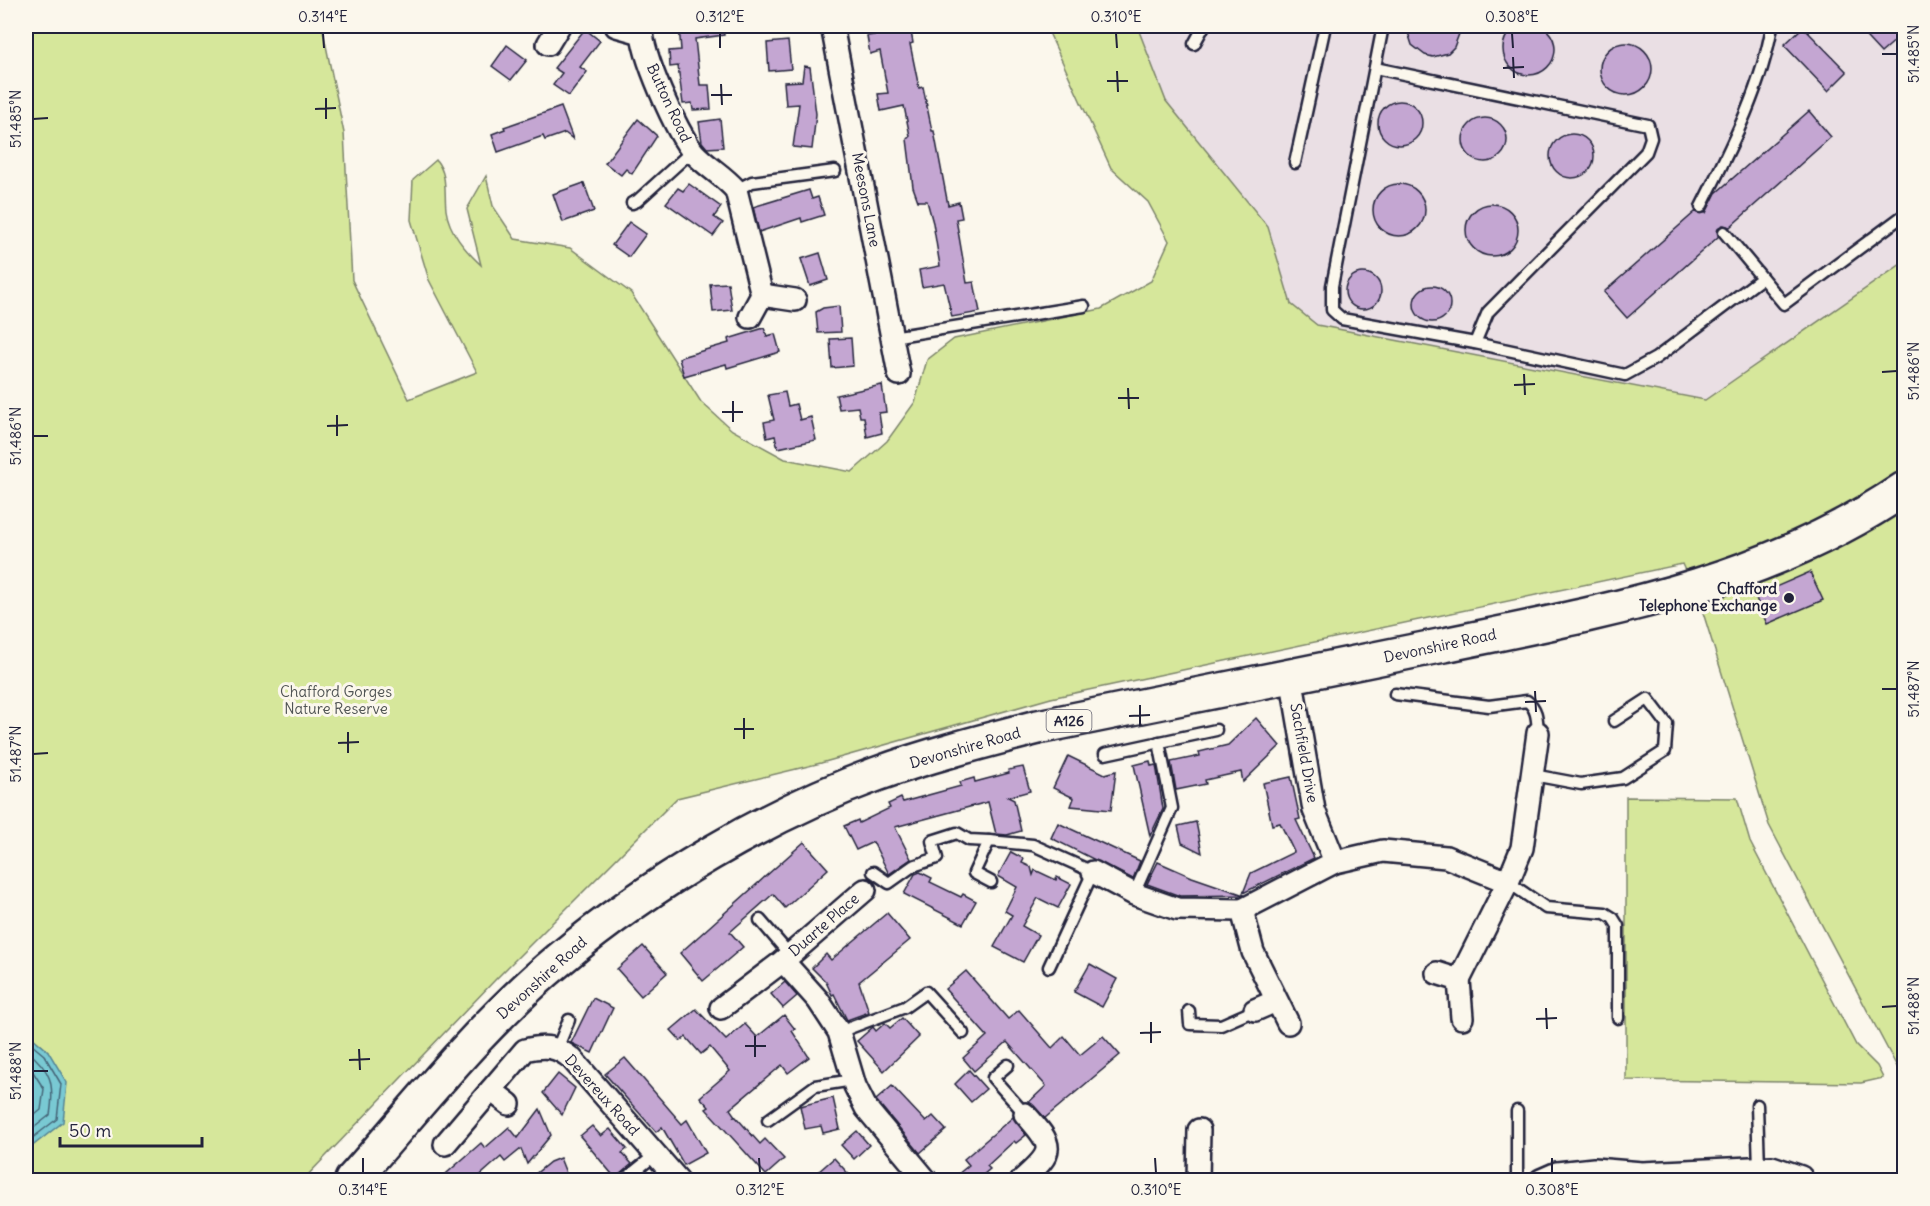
<svg xmlns="http://www.w3.org/2000/svg" width="1930" height="1206" viewBox="0 0 1930 1206" font-family="Delius,sans-serif">
<style>
.built{fill:#eadfe4}
.green{fill:#d6e79b;stroke:#7c846b;stroke-width:1.5}
.water{fill:#79c9d3;stroke:#568696;stroke-width:1.5}
.lines{fill:none;stroke-linecap:round;stroke-linejoin:round}
.shore{stroke:#456578;stroke-width:1.5}
.building{fill:#c4a6d2;stroke:#22223b;stroke-width:1.5}
.service-casing{stroke:#22223b;stroke-width:15}
.minor-casing{stroke:#22223b;stroke-width:26}
.primary-casing{stroke:#22223b;stroke-width:38}
.service{stroke:#fbf7ec;stroke-width:10}
.minor{stroke:#fbf7ec;stroke-width:21}
.primary{stroke:#fbf7ec;stroke-width:33}
.ticks{fill:none;stroke:#22223b;stroke-width:2}
.poi-dot{fill:#22223b;stroke:#fbf7ec;stroke-width:2}
.labels{text-anchor:middle;stroke-width:6;stroke-linejoin:round;paint-order:stroke}
.shield{fill:#fbf7ec;stroke:#636270;stroke-width:1.5}
.shield-label{font-size:14px;font-weight:bold;fill:#22223b}
.street-label{font-size:15px;fill:#22223b;stroke:#fbf7ec}
.poi-label{font-size:15px;font-weight:bold;fill:#22223b;stroke:#fbf7ec;text-anchor:end}
.park-label{font-size:15px;fill:#4f5353;stroke:#fbf7ec}
.neatline{fill:none;stroke:#22223b;stroke-width:2}
.ticks-label{font-size:15px;text-anchor:middle;fill:#22223b}
</style>
<rect width="100%" height="100%" fill="#fbf7ec"/>
<filter id="ink" filterUnits="userSpaceOnUse"><feTurbulence type="fractalNoise" baseFrequency=".0167" numOctaves="2"/><feDisplacementMap in="SourceGraphic" scale="12" xChannelSelector="R" yChannelSelector="G"/><feConvolveMatrix kernelMatrix="1 2 1 2 8 2 1 2 1" color-interpolation-filters="sRGB"/></filter>
<g filter="url(#ink)">
<!-- built -->
<polygon class="built" points="1137,26 1904,26 1904,262 1705,400 1317,325 1291,304 1268,227 1166,101"/>
<!-- green -->
<g class="green">
<path d="M26,26H322L344,133L352,280L409,399L477,372L429,280L411,220L413,180L436,160C448,175 444,191 446,210C449,232 465,250 481,265L467,209L486,176L493,206L515,239L570,248L631,293L701,402L732,430L785,459L852,472L887,441L915,402L927,360L954,339L1101,309L1151,281L1169,241L1148,202L1111,168L1046,26H1137L1166,101L1268,227L1291,304L1317,325L1705,400L1904,262V1080L1769,825L1701,606L1682,564L1051,698L821,763L677,798L496,979L303,1180H26V1151L62,1122L48,1051L26,1032Z"/>
<polygon points="1626,797 1737,798 1750,842 1856,1045 1877,1066 1883,1078 1861,1083 1626,1080"/>
</g>
<!-- water -->
<polygon class="water" points="26,1032 48,1051 67,1083 63,1122 26,1151"/>
<g class="lines">
<!-- shore -->
<g class="shore">
<polyline points="26,1040 44,1055 61,1084 57,1119 26,1143"/>
<path d="M26,1050C51,1070 55,1083 50,1115L26,1134"/>
<polyline points="26,1061 44,1089 41,1110 26,1122"/>
</g>
</g>
<!-- building -->
<g class="building">
<circle cx="1529" cy="49" r="26"/>
<polygon points="679,26 723,26 724,35 695,39 700,85 709,85 711,109 693,110 692,103 683,104 678,66 670,67 669,51 681,50"/>
<polygon points="888,26 910,26 913,43 910,44 919,88 923,87 932,131 934,131 948,205 959,202 962,218 956,219 967,283 974,282 980,312 952,317 944,283 922,287 919,270 940,266 933,223 927,201 918,201 913,187 907,139 910,136 904,106 881,111 878,94 888,93 880,51 870,54 867,36 889,33"/>
<polygon points="1406,26 1462,26 1454,47 1448,53 1433,57 1425,55 1412,45"/>
<polygon points="1856,26 1905,26 1905,32 1881,53"/>
<polygon points="1803,27 1847,72 1828,91 1784,45"/>
<polygon points="585,29 600,41 580,67 587,72 569,96 553,85 562,73 554,68"/>
<polygon points="788,41 791,69 769,71 767,43"/>
<circle cx="1626" cy="69" r="26"/>
<polygon points="507,45 527,60 511,80 492,66"/>
<polygon points="804,66 810,67 816,114 812,149 793,147 799,104 786,105 784,82 802,81"/>
<circle cx="1400" cy="123" r="22"/>
<polygon points="561,107 573,139 565,133 545,140 543,136 498,152 492,134 505,129 504,127"/>
<polygon points="1809,111 1831,137 1730,227 1723,225 1719,227 1718,237 1627,318 1604,292 1695,212 1706,213 1716,193"/>
<circle cx="1485" cy="140" r="22"/>
<polygon points="638,119 657,136 632,174 626,169 621,175 605,163"/>
<polygon points="720,119 723,147 707,148 702,142 699,122"/>
<circle cx="1572" cy="156" r="22"/>
<polygon points="584,183 594,211 563,222 553,194"/>
<circle cx="1399" cy="210" r="26"/>
<polygon points="689,184 721,207 714,217 723,223 713,236 666,203 678,188 683,191"/>
<polygon points="809,190 812,199 818,197 824,215 802,222 801,218 759,232 753,207"/>
<circle cx="1492" cy="230" r="26"/>
<polygon points="629,222 646,234 629,257 612,245"/>
<polygon points="820,253 828,280 810,286 801,259"/>
<circle cx="1363" cy="291" r="18"/>
<polygon points="728,283 732,310 713,312 710,284"/>
<circle cx="1432" cy="304" r="18"/>
<polygon points="839,306 841,332 818,333 816,312 823,308"/>
<polygon points="764,328 767,336 775,334 780,352 727,368 726,364 684,376 679,359 681,357 729,343 728,339"/>
<polygon points="851,338 853,366 832,368 830,339"/>
<polygon points="882,385 886,412 879,413 882,433 867,437 864,417 860,417 858,407 839,409 836,395"/>
<polygon points="785,392 788,406 796,404 800,420 811,417 816,440 778,448 775,436 767,438 764,422 774,420 768,395"/>
<polygon points="1810,572 1823,600 1767,624 1755,596"/>
<polygon points="1256,718 1280,746 1243,782 1241,772 1205,780 1206,784 1176,790 1171,762 1200,756 1199,752 1228,745"/>
<polygon points="1068,756 1105,774 1116,771 1111,810 1071,806 1074,798 1053,788"/>
<polygon points="1150,761 1151,766 1156,765 1163,809 1150,836 1134,765"/>
<polygon points="1023,767 1030,791 1008,797 1014,800 1021,831 1007,835 996,834 988,802 895,827 911,859 889,874 873,842 856,850 844,826 858,820 859,823 890,808 888,804 901,798 903,802 961,786 960,782 974,778 975,782 1009,773 1008,770"/>
<polygon points="1291,777 1300,819 1296,820 1314,858 1243,893 1251,873 1294,852 1280,823 1272,825 1263,783"/>
<polygon points="1196,822 1202,853 1182,843 1178,826"/>
<polygon points="1058,823 1140,861 1133,879 1051,838"/>
<polygon points="804,842 828,869 785,908 773,894 730,932 743,947 703,981 680,953"/>
<polygon points="1011,852 1024,859 1022,863 1031,867 1033,875 1035,870 1056,880 1057,877 1071,884 1058,908 1038,898 1022,926 1038,935 1023,962 994,947 1012,915 1005,911 1017,887 998,876"/>
<polygon points="1158,862 1192,877 1244,895 1180,896 1147,884"/>
<polygon points="920,872 932,878 930,882 961,897 963,894 976,901 963,924 904,894 915,874"/>
<polygon points="887,913 910,940 859,982 869,1012 847,1020 834,994 832,995 826,982 812,968 826,954 831,960"/>
<polygon points="643,946 667,973 641,996 617,969"/>
<polygon points="1090,964 1117,979 1102,1007 1074,992"/>
<polygon points="966,971 1008,1019 1019,1010 1052,1048 1064,1036 1080,1055 1103,1036 1120,1055 1045,1118 1029,1102 1046,1086 1007,1042 974,1071 963,1058 987,1036 945,989"/>
<polygon points="785,982 797,996 783,1008 771,994"/>
<polygon points="593,998 613,1008 592,1053 571,1043"/>
<polygon points="696,1009 726,1040 745,1024 757,1037 784,1015 795,1029 792,1031 809,1057 788,1073 782,1065 730,1109 735,1116 733,1117 736,1117 760,1144 765,1139 784,1159 766,1175 706,1109 709,1107 700,1097 730,1071 710,1047 701,1054 686,1037 681,1041 671,1030"/>
<polygon points="902,1018 919,1037 884,1071 857,1041 873,1027 876,1031 885,1023 890,1028"/>
<polygon points="625,1058 682,1124 687,1120 706,1153 684,1165 662,1127 656,1132 605,1074"/>
<polygon points="969,1070 986,1089 971,1102 955,1084"/>
<polygon points="558,1074 575,1088 562,1115 543,1093"/>
<polygon points="892,1086 926,1122 933,1116 946,1130 920,1153 876,1100"/>
<polygon points="833,1098 840,1129 823,1133 821,1126 805,1129 800,1106"/>
<polygon points="540,1109 551,1135 527,1164 521,1149 505,1162 501,1157 475,1180 439,1180 481,1143 485,1148 509,1127 518,1138"/>
<polygon points="1013,1117 1026,1135 1016,1143 1014,1141 987,1166 990,1169 977,1180 951,1180 969,1165 964,1159"/>
<polygon points="592,1126 601,1136 610,1129 627,1149 622,1153 632,1164 619,1175 617,1180 580,1136"/>
<polygon points="857,1131 869,1145 854,1159 841,1145"/>
<polygon points="560,1158 566,1173 547,1180 528,1180 550,1162"/>
<polygon points="834,1158 854,1180 809,1180"/>
</g>
<g class="lines">
<!-- service casing -->
<g class="service-casing">
<g id="service">
<polyline points="1383,26 1332,286 1332,310 1342,319 1475,343 1625,375 1656,358 1762,278"/>
<polyline points="1194,44 1204,26"/>
<polyline points="1375,68 1648,125 1651,138 1646,152 1488,312 1475,343"/>
<polyline points="1295,163 1325,26"/>
<polyline points="736,190 752,182 835,171"/>
<polyline points="632,203 637,201 692,151"/>
<path d="M1701,207C1730,149 1761,90 1772,26"/>
<polyline points="1724,232 1784,304 1904,215"/>
<polyline points="892,337 1084,306"/>
<path d="M1395,694L1489,706L1527,701C1538,709 1537,721 1538,733"/>
<polyline points="1105,754 1216,730"/>
<polyline points="1533,775 1581,784 1623,778 1665,751 1667,724 1648,699 1614,721"/>
<polyline points="873,872 889,883 913,866 937,858 932,841 957,833 969,840 989,841"/>
<polyline points="991,882 974,873 989,841 1033,845 1093,872 1049,967"/>
<polyline points="1508,882 1546,908 1605,913 1613,918 1618,926 1618,1018"/>
<polyline points="1134,894 1172,808 1159,742"/>
<polyline points="760,920 790,955"/>
<polyline points="1189,1011 1190,1024 1221,1025 1255,1010"/>
<polyline points="839,1032 905,1007 926,992 963,1033"/>
<polyline points="557,1049 569,1020"/>
<polyline points="1008,1065 993,1078 1025,1114"/>
<polyline points="1757,1105 1759,1168"/>
<polyline points="768,1120 815,1086 853,1080"/>
<polyline points="624,1180 655,1155"/>
<polyline points="1517,1180 1517,1111"/>
</g>
</g>
<!-- minor casing -->
<g class="minor-casing">
<g id="minor">
<polyline points="616,26 641,33"/>
<path d="M642,26C639,50 677,134 694,153C707,167 723,175 736,190L762,295"/>
<polyline points="832,26 899,374"/>
<polyline points="548,44 559,26"/>
<polyline points="750,317 762,295 795,300"/>
<polyline points="1335,862 1383,851 1446,857 1508,882 1522,848 1538,733"/>
<polyline points="1093,872 1134,894 1177,909 1242,910 1335,862 1314,810 1291,676"/>
<polyline points="1242,910 1253,952 1288,1023"/>
<polyline points="783,961 818,1000 839,1032 855,1086 866,1108 926,1180"/>
<polyline points="1437,973 1459,980 1462,1018"/>
<polyline points="1459,980 1508,882"/>
<polyline points="721,1008 783,961 865,890"/>
<polyline points="1255,1010 1276,1001"/>
<polyline points="491,1090 509,1104"/>
<path d="M445,1144L525,1050C545,1045 557,1046 572,1059L678,1180"/>
<path d="M1022,1180C1055,1151 1055,1147 1025,1114"/>
<polyline points="1198,1180 1199,1130"/>
<polyline points="1541,1180 1557,1173 1594,1169 1642,1173 1772,1167 1801,1177 1803,1180"/>
</g>
</g>
<!-- primary casing -->
<g class="primary-casing">
<path id="primary" d="M352,1180C419,1105 482,1023 560,959C651,883 765,815 877,774C929,755 984,741 1038,727C1172,700 1305,673 1439,646C1603,612 1763,585 1904,489"/>
</g>
<!-- service -->
<use href="#service" class="service"/>
<!-- minor -->
<use href="#minor" class="minor"/>
<!-- primary -->
<use href="#primary" class="primary"/>
</g>
</g>
<!-- ticks -->
<path class="ticks" d="M323,33L324,48M720,33V48M1116,33L1117,48M1512,33L1513,48M1882,54H1897M1513,57L1514,78M1503,68L1524,67M1117,71L1118,92M1107,81H1128M721,84L722,105M711,95H732M326,98V119M315,109L336,108M33,119L48,118M1882,372L1897,371M1524,374L1525,395M1514,385L1535,384M1128,388L1129,409M1118,398H1139M733,401V422M722,412H743M337,415V436M327,426L348,425M33,436H48M1882,689H1897M1535,691L1536,712M1525,702L1546,701M1140,705V726M1129,716L1150,715M744,718V739M734,729H754M348,732V753M338,743L359,742M33,754L48,753M1882,1007L1897,1006M1546,1008L1547,1029M1536,1019L1557,1018M1151,1022V1043M1140,1033L1161,1032M755,1036V1057M745,1046H766M359,1049L360,1070M349,1060L370,1059M33,1071H48M363,1158V1173M759,1158L760,1173M1155,1158L1156,1173M1552,1158V1173"/>
<!-- markers -->
<circle class="poi-dot" cx="1789" cy="598" r="6"/>
<g class="labels">
<!-- shield labels -->
<rect class="shield" x="1046.5" y="710" width="45" height="22" rx="4.5"/>
<g class="shield-label">
<text x="1069" y="726">A126</text>
</g>
<!-- street labels -->
<g class="street-label">
<text transform="translate(669 103) rotate(65)" y="5">Button Road</text>
<text transform="translate(866 200) rotate(79)" y="5">Meesons Lane</text>
<text transform="translate(1440 646) rotate(-12)" y="5">Devonshire Road</text>
<text transform="translate(965 748) rotate(-16)" y="5">Devonshire Road</text>
<text transform="translate(1304 753) rotate(80)" y="5">Sachfield Drive</text>
<text transform="translate(824 925) rotate(-41)" y="5">Duarte Place</text>
<text transform="translate(542 978) rotate(-42)" y="5">Devonshire Road</text>
<text transform="translate(602 1095) rotate(48)" y="5">Devereux Road</text>
</g>
<!-- poi labels -->
<g class="poi-label">
<text x="1777" y="594">Chafford<tspan x="1777" dy="17">Telephone Exchange</tspan></text>
</g>
<!-- park labels -->
<g class="park-label">
<text x="336" y="697">Chafford Gorges<tspan x="336" dy="17">Nature Reserve</tspan></text>
</g>
</g>
<!-- margin -->
<rect width="1930" height="1206" fill="none" stroke="#fbf7ec" stroke-width="66"/>
<!-- scale -->
<path d="M60 1137v9h142v-9" fill="none" stroke="#22223b" stroke-width="3"/>
<text x="69" y="1137" font-size="18" fill="#22223b" stroke="#fbf7ec" stroke-width="4.5" paint-order="stroke">50 m</text>
<rect x="33" y="33" width="1864" height="1140" class="neatline"/>
<g class="ticks-label">
<text x="323" y="22">0.314°E</text>
<text x="720" y="22">0.312°E</text>
<text x="1116" y="22">0.310°E</text>
<text x="1512" y="22">0.308°E</text>
<text transform="translate(1914 54) rotate(-90)" y="5">51.485°N</text>
<text transform="translate(16 119) rotate(-90)" y="5">51.485°N</text>
<text transform="translate(1914 371) rotate(-90)" y="5">51.486°N</text>
<text transform="translate(16 436) rotate(-90)" y="5">51.486°N</text>
<text transform="translate(1914 689) rotate(-90)" y="5">51.487°N</text>
<text transform="translate(16 754) rotate(-90)" y="5">51.487°N</text>
<text transform="translate(1914 1006) rotate(-90)" y="5">51.488°N</text>
<text transform="translate(16 1071) rotate(-90)" y="5">51.488°N</text>
<text x="363" y="1195">0.314°E</text>
<text x="760" y="1195">0.312°E</text>
<text x="1156" y="1195">0.310°E</text>
<text x="1552" y="1195">0.308°E</text>
</g>
</svg>
